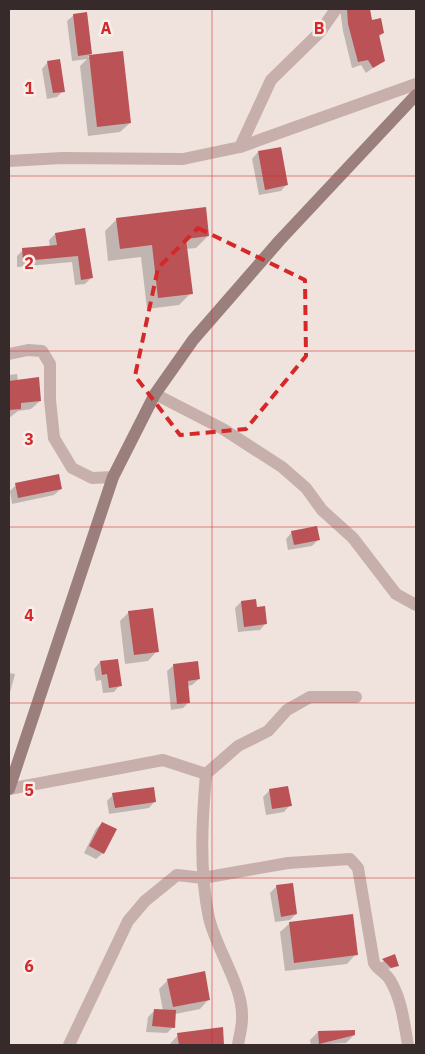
<svg xmlns="http://www.w3.org/2000/svg" width="425" height="1054" viewBox="0 0 425 1054" font-family="'IBM Plex Sans',sans-serif">
<style>
.shadow{fill:#0003}
.building{fill:#bb5256}
.lines{fill:none;stroke-linecap:round;stroke-linejoin:round}
.street{stroke:#c7b0ab;stroke-width:12}
.secondary{stroke:#9b7f7d;stroke-width:12}
.marked{fill:none;stroke:#d62828;stroke-width:4;stroke-dasharray:10 6;stroke-linejoin:round}
.grid{fill:none;stroke:#d62828;stroke-width:1;stroke-opacity:0.55}
.grid-label{font-size:16px;text-anchor:middle;font-weight:bold;fill:#d62828;stroke:#f8eeea;stroke-width:5;stroke-linejoin:round;paint-order:stroke}
</style>
<rect width="100%" height="100%" fill="#f0e3de"/>
<!-- shadow -->
<g class="shadow">
<polygon points="340,9 369,9 371,21 383,33 378,38 384,60 366,73 361,65 352,68 343,31"/>
<polygon points="74,15 91,53 88,57 122,53 130,123 120,132 88,136 80,66 87,59 72,61 67,21"/>
<polygon points="48,62 63,91 57,97 47,99 42,69"/>
<polygon points="258,152 287,184 281,191 259,195 252,159"/>
<polygon points="117,219 208,236 196,248 186,249 191,293 179,305 147,309 141,257 108,261 105,231"/>
<polygon points="84,230 91,278 85,284 75,285 72,262 17,267 17,256 23,250 50,247 49,240 55,234"/>
<polygon points="17,374 18,381 40,401 31,409 18,411 9,418 9,375"/>
<polygon points="16,485 61,489 54,495 12,504 10,491"/>
<polygon points="292,532 318,540 312,546 288,550 286,539"/>
<polygon points="241,602 256,609 266,623 260,630 238,632 235,608"/>
<polygon points="129,612 157,651 148,661 125,664 120,621"/>
<polygon points="100,662 120,685 114,692 103,693 101,680 96,681 94,669"/>
<polygon points="174,665 199,679 192,685 187,686 189,702 183,708 171,710 167,671"/>
<polygon points="9,673 15,674 9,696"/>
<polygon points="269,791 290,805 284,812 266,815 263,797"/>
<polygon points="113,795 155,801 149,808 109,814 107,801"/>
<polygon points="102,823 103,853 96,859 84,853 96,829"/>
<polygon points="277,886 296,914 290,920 275,922 270,893"/>
<polygon points="290,923 356,954 347,964 285,971 280,932"/>
<polygon points="394,956 397,965 387,970 380,963"/>
<polygon points="168,980 209,999 200,1009 175,1014 173,1027 167,1033 146,1032 148,1017 154,1011 163,1011 159,989"/>
<polygon points="221,1029 222,1045 169,1045 178,1035"/>
<polygon points="318,1032 354,1035 346,1043 311,1045 310,1040"/>
</g>
<!-- building -->
<g class="building">
<polygon points="347,9 370,9 372,20 381,18 384,33 379,35 385,61 373,68 368,60 358,62 348,24"/>
<polygon points="87,12 92,54 78,56 73,14"/>
<polygon points="123,51 131,123 97,127 89,55"/>
<polygon points="60,59 65,92 53,93 47,61"/>
<polygon points="281,147 288,185 265,190 258,151"/>
<polygon points="206,207 209,236 186,239 193,294 158,298 152,245 120,249 116,218"/>
<polygon points="85,228 93,278 81,280 78,256 23,261 22,248 57,245 55,233"/>
<polygon points="39,377 41,401 21,403 21,409 9,410 9,381"/>
<polygon points="59,474 62,489 18,498 15,483"/>
<polygon points="317,526 320,540 294,545 291,531"/>
<polygon points="256,599 257,607 265,606 267,624 244,627 241,601"/>
<polygon points="153,608 159,652 134,655 128,611"/>
<polygon points="118,659 122,686 109,688 107,674 102,675 100,661"/>
<polygon points="198,661 200,679 188,681 190,703 177,704 173,664"/>
<polygon points="288,786 292,806 272,809 269,789"/>
<polygon points="154,787 156,802 115,808 112,793"/>
<polygon points="102,822 117,829 104,854 89,846"/>
<polygon points="293,883 297,914 281,917 276,885"/>
<polygon points="353,914 358,955 294,963 289,922"/>
<polygon points="395,954 399,966 391,968 382,959"/>
<polygon points="205,971 210,1000 173,1007 167,979"/>
<polygon points="154,1009 176,1010 175,1028 152,1026"/>
<polygon points="223,1027 224,1045 179,1045 177,1033"/>
<polygon points="355,1030 355,1035 319,1044 318,1031"/>
</g>
<g class="lines">
<!-- street -->
<g class="street">
<polyline points="240,147 271,80 320,32 336,9"/>
<polyline points="9,161 62,158 183,159 240,147 416,84"/>
<polyline points="9,354 28,350 42,351 50,364 50,400 54,438 72,468 92,478 113,477"/>
<polyline points="155,394 223,429 282,467 306,488 322,510 353,538 396,594 416,605"/>
<polyline points="9,789 163,760 206,774"/>
<path d="M69,1045L128,921L145,901L177,875L203,878L288,863L350,859L358,868L374,963C378,970 386,973 390,980C402,1000 404,1023 408,1045"/>
<path d="M238,1045C239,1037 242,1028 242,1019C244,987 216,949 209,918C199,871 202,821 206,774L238,746L268,731L287,710L310,697H356"/>
</g>
<!-- secondary -->
<polyline class="secondary" points="9,789 113,477 155,394 193,340 280,240 416,95"/>
</g>
<!-- marked area -->
<path class="marked" d="M198,228L305,280L306,356L246,429L180,435L135,376L158,268Z"/>
<!-- grid -->
<path class="grid" d="M212,9V1045M9,176H416M9,351H416M9,527H416M9,703H416M9,878H416"/>
<g class="grid-label">
<text x="106" y="34">A</text>
<text x="319" y="34">B</text>
<text x="29" y="94">1</text>
<text x="29" y="269">2</text>
<text x="29" y="445">3</text>
<text x="29" y="621">4</text>
<text x="29" y="796">5</text>
<text x="29" y="972">6</text>
</g>
<!-- border -->
<rect width="425" height="1054" fill="none" stroke="#362a2a" stroke-width="20"/>
</svg>
